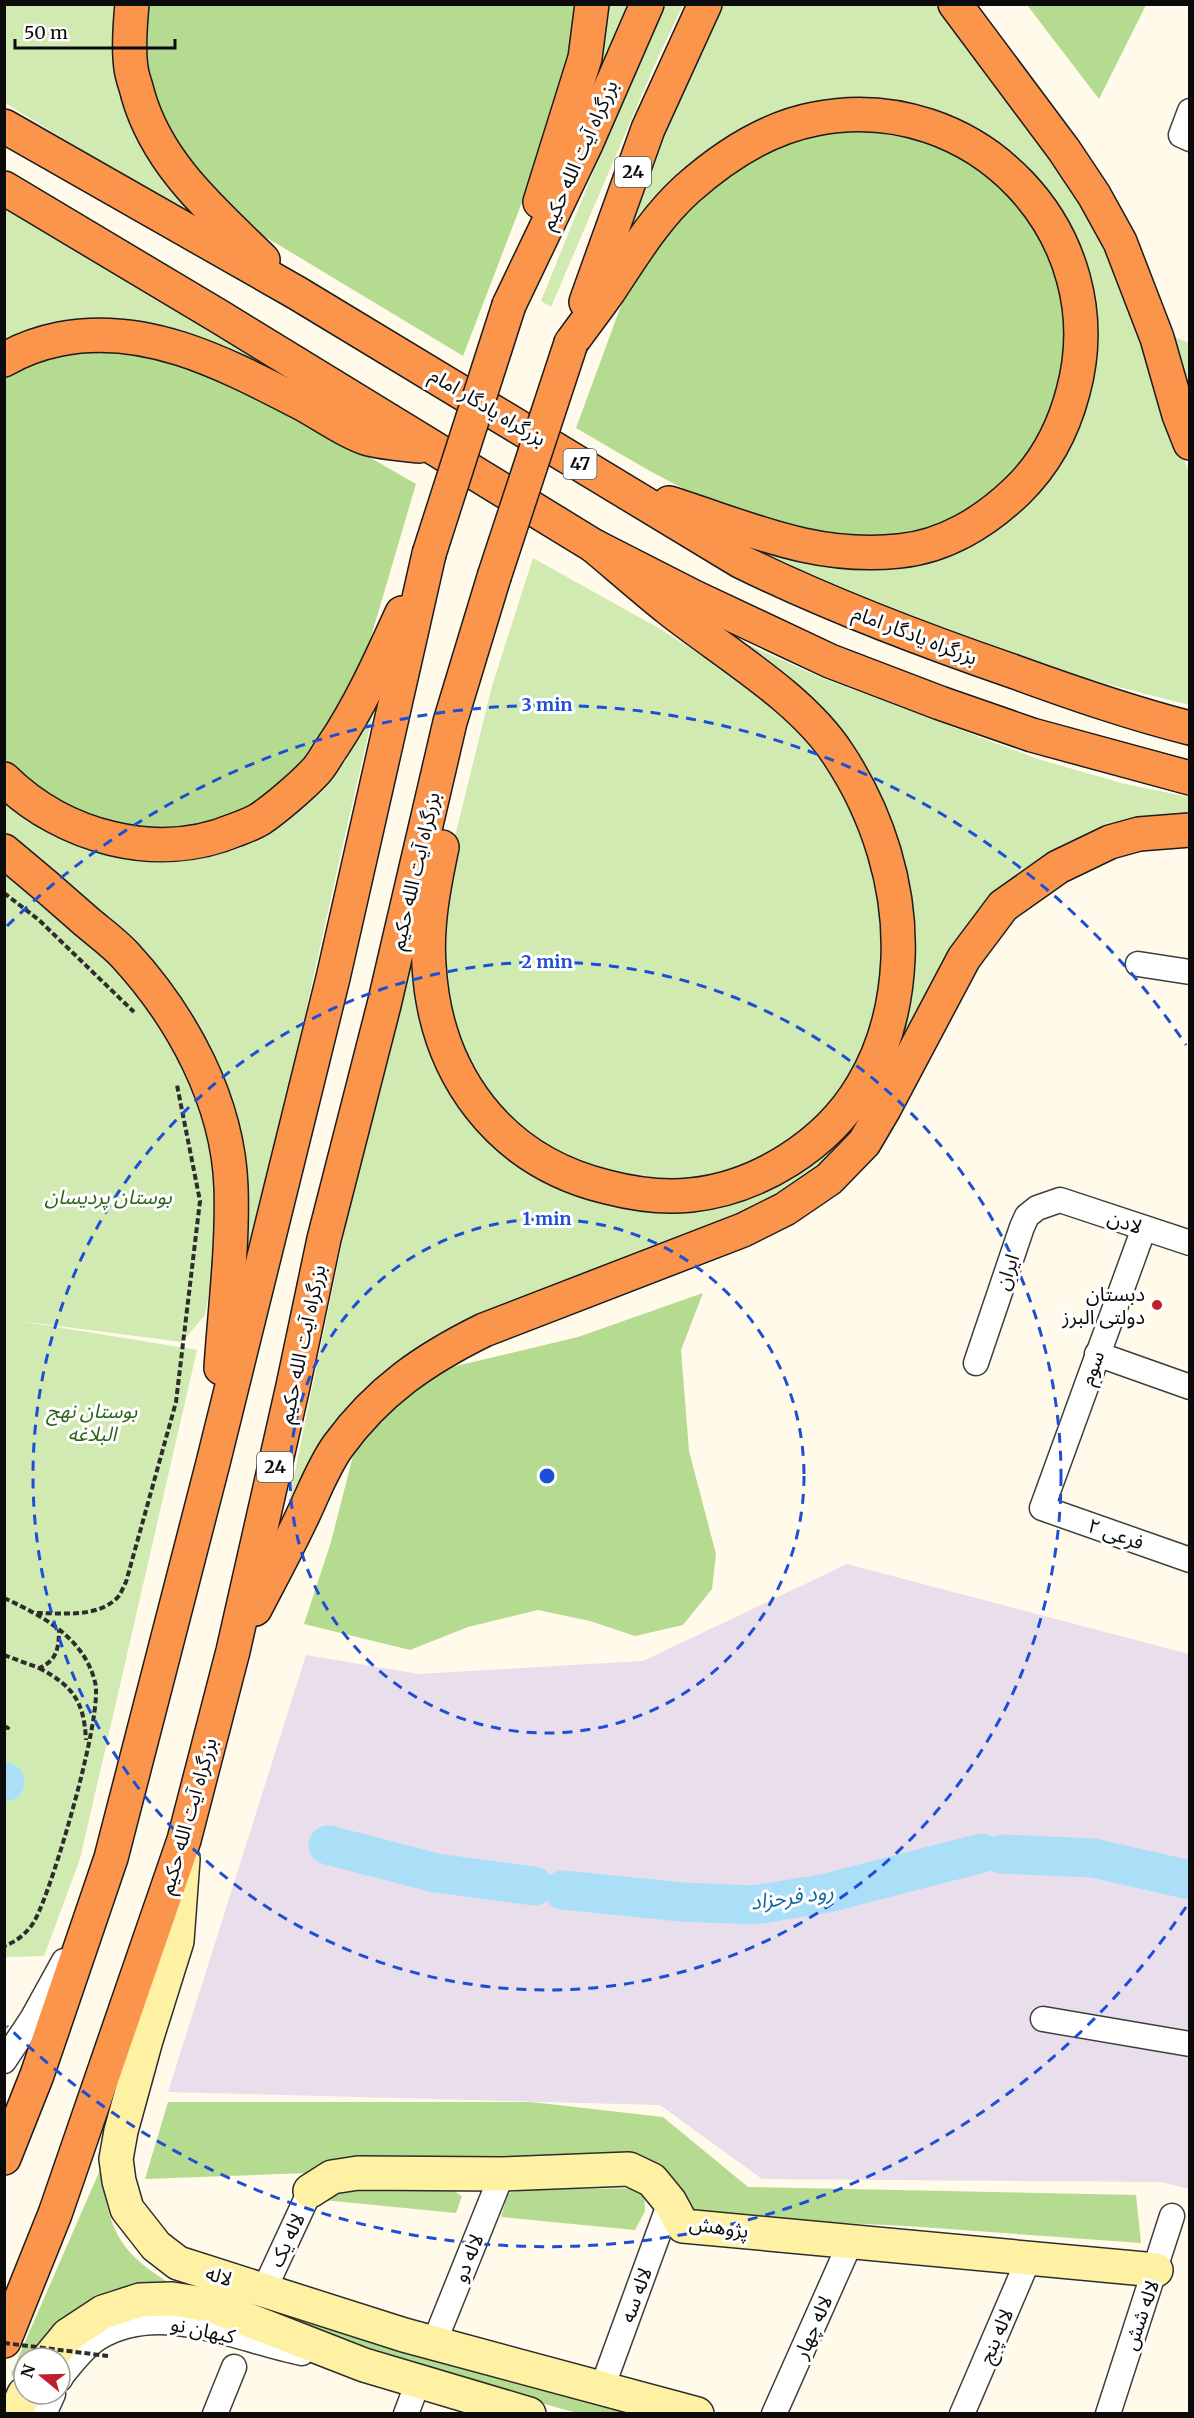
<svg xmlns="http://www.w3.org/2000/svg" width="1194" height="2418" viewBox="0 0 1194 2418" font-family="Merriweather,'Noto Sans Arabic',serif">
<style>
.industrial{fill:#e9deeb}
.green{fill:#d1eab2}
.forest{fill:#b5db90}
.lines{fill:none;stroke-linecap:round;stroke-linejoin:round}
.river{stroke:#abdff8;stroke-width:39}
.street-casing{stroke:#3e3e3e;stroke-width:27}
.secondary-casing{stroke:#2d2d2d;stroke-width:36}
.highway-casing{stroke:#1c1c1c;stroke-width:36}
.path{stroke:#2d2d2d;stroke-width:4;stroke-dasharray:6 3;stroke-linecap:butt}
.street{stroke:#fff;stroke-width:24}
.secondary{stroke:#fff1a4;stroke-width:33}
.highway{stroke:#fa954b;stroke-width:33}
.highway-bridge-casing{stroke:#1c1c1c;stroke-width:36;stroke-linecap:butt}
.path-bridge{stroke:#2d2d2d;stroke-width:4;stroke-dasharray:6 3;stroke-linecap:butt}
.highway-bridge{stroke:#fa954b;stroke-width:33}
.ring{fill:none;stroke:#1d4ed8;stroke-width:3;stroke-dasharray:10 8}
.poi-dot{fill:#bf1e2c;stroke:#fff;stroke-width:2}
.labels{text-anchor:middle;stroke-width:6;stroke-linejoin:round;paint-order:stroke}
.shield{fill:#fff;stroke:#545454;stroke-width:1.5}
.shield-label{font-size:18px;font-weight:bold;fill:#0b0b0b}
.street-label{font-size:20px;fill:#0b0b0b;stroke:#fff}
.park-label{font-size:20px;font-style:italic;fill:#2c641a;stroke:#fff}
.poi-label{font-size:20px;fill:#0b0b0b;stroke:#fff;text-anchor:end}
.water-label{font-size:21px;font-style:italic;fill:#1067a0;stroke:#fff}
.centre{fill:#1d4ed8;stroke:#fff;stroke-width:3}
.ring-label{font-size:18px;text-anchor:middle;font-weight:bold;fill:#1d4ed8;stroke:#fff;stroke-width:6;stroke-linejoin:round;paint-order:stroke}
</style>
<rect width="100%" height="100%" fill="#fffae9"/>
<!-- industrial -->
<polygon class="industrial" points="847,1564 1189,1654 1189,2189 1161,2182 762,2179 660,2105 168,2092 306,1655 419,1674 643,1661"/>
<!-- green -->
<g class="green">
<polygon points="5,5 119,5 225,237 5,103"/>
<polygon points="605,5 630,5 566,151"/>
<polygon points="664,5 683,5 655,64 551,307 541,301 607,138"/>
<polygon points="722,5 940,5 1048,147 1108,241 1189,473 1189,705 1049,669 864,601 725,533 613,260 685,85"/>
<polygon points="4,207 375,431 5,348"/>
<polygon points="1167,334 1189,343 1189,411"/>
<polygon points="533,558 662,630 777,704 845,786 883,894 883,990 866,1049 836,1102 792,1146 727,1178 665,1185 614,1178 540,1147 481,1090 443,995 447,869 492,686"/>
<path d="M705,625L817,676L1041,760L1125,784L1189,797V821L1045,859L858,1129L794,1192L459,1331L285,1521C326,1320 366,1119 415,920L479,1123L699,1206L878,1083L894,839Z"/>
<polygon points="391,651 374,710 345,835 245,1284 219,1077 5,835 4,793"/>
<polygon points="4,862 131,981 193,1086 212,1147 214,1263 205,1315 182,1342 20,1321 197,1350 80,1859 44,1956 5,1957"/>
</g>
<!-- forest -->
<g class="forest">
<polygon points="144,4 581,5 581,15 549,132 463,356 254,230 224,205 171,144 145,67"/>
<polygon points="1027,5 1146,5 1099,99"/>
<polygon points="833,130 900,132 957,152 1018,200 1058,267 1069,337 1051,419 1011,480 938,530 843,541 703,499 648,470 576,428 619,311 635,275 650,249 709,185 782,143"/>
<polygon points="147,350 265,397 416,484 358,681 326,740 281,789 236,816 183,831 150,831 81,816 22,776 5,759 4,375 60,352"/>
<polygon points="703,1293 681,1350 689,1451 716,1554 712,1589 683,1625 635,1636 590,1621 538,1610 468,1627 410,1650 304,1624 331,1542 356,1444 393,1404 435,1371 578,1337"/>
<polygon points="168,2102 531,2102 663,2117 748,2187 1136,2195 1141,2243 907,2226 694,2216 631,2161 145,2179"/>
<path d="M100,2170C110,2231 118,2252 173,2285L48,2336L28,2358H24V2365L14,2378L11,2374Z"/>
<polygon points="333,2187 454,2191 462,2196 456,2213 323,2200"/>
<polygon points="644,2188 645,2211 635,2230 501,2217 508,2193 522,2190"/>
<polygon points="261,2304 648,2413 577,2413 420,2370 255,2308"/>
</g>
<g class="lines">
<!-- river -->
<g class="river">
<polyline points="4,1782 5,1782"/>
<polyline points="328,1845 436,1873 534,1886"/>
<polyline points="1002,1854 1093,1858 1190,1880"/>
<polyline points="563,1890 681,1902 754,1905 827,1893 982,1853"/>
</g>
<!-- street casing -->
<g class="street-casing">
<g id="street">
<polyline points="1190,111 1181,135 1190,139"/>
<polyline points="1138,964 1190,972"/>
<polyline points="1144,1228 1042,1508 1190,1560"/>
<polyline points="1097,1354 1190,1387"/>
<polyline points="976,1363 1022,1227 1027,1216 1037,1208 1060,1200 1190,1243"/>
<polyline points="1043,2019 1190,2044"/>
<polyline points="4,2061 32,2019 64,1961"/>
<polyline points="264,2290 310,2191"/>
<polyline points="434,2343 502,2174"/>
<path d="M60,2379L63,2374C73,2362 85,2346 98,2338C161,2300 237,2340 302,2353"/>
<polyline points="602,2388 670,2202"/>
<polyline points="44,2414 53,2394"/>
<polyline points="215,2414 234,2367"/>
<polyline points="406,2414 418,2382"/>
<polyline points="774,2414 851,2241"/>
<polyline points="962,2414 1029,2258"/>
<polyline points="1108,2414 1172,2216"/>
</g>
</g>
<!-- secondary casing -->
<g class="secondary-casing">
<g id="secondary">
<polyline points="183,1859 177,1941 146,2040 121,2131 116,2159 119,2181 127,2209 156,2246 178,2263 404,2335 697,2414"/>
<polyline points="310,2191 332,2177 358,2173 502,2174 629,2169 652,2180 670,2202 683,2226 1156,2270"/>
<polyline points="49,2358 68,2335 103,2312 140,2300 172,2299 210,2305 364,2365 529,2414"/>
<polyline points="15,2414 24,2394"/>
</g>
</g>
<!-- highway casing -->
<g class="highway-casing">
<g id="highway">
<path d="M132,4C130,25 128,48 131,68C132,77 136,86 138,95C158,165 213,211 263,260"/>
<polyline points="955,4 1064,150 1094,195 1120,242 1157,338 1179,415 1190,443"/>
<path d="M4,126L297,293L740,561C829,605 922,640 1015,672C1073,693 1130,713 1190,728"/>
<polyline points="4,188 220,317 594,546 694,597 830,661 940,703 1032,735 1190,778"/>
<polyline points="540,202 585,58 592,4"/>
<polyline points="586,302 648,129 705,4"/>
<polyline points="509,305 586,144 647,4"/>
<path d="M571,343C584,325 597,308 609,291C633,255 655,218 687,189C723,157 767,128 815,119C975,87 1116,234 1073,392C1063,430 1045,464 1017,491C985,522 944,547 899,551C814,560 748,528 669,503"/>
<path d="M4,360C22,349 40,343 60,339C147,322 225,364 301,403C320,413 350,434 369,439C385,443 403,444 419,446"/>
<path d="M4,779C63,837 157,863 235,830C243,827 252,824 260,819C275,809 302,786 315,772C322,765 327,754 333,746C361,704 381,659 402,613"/>
<path d="M442,847C434,885 426,925 429,965C435,1074 499,1161 607,1187C634,1194 663,1198 691,1195C758,1188 827,1145 862,1086C885,1048 896,1003 898,959C901,887 878,814 838,754C801,697 723,652 669,609C644,589 619,567 594,546"/>
<path d="M4,851C32,874 60,898 87,922C100,933 114,943 125,955C182,1017 228,1101 231,1187C233,1247 225,1308 221,1368"/>
<path d="M255,1609C271,1578 288,1547 303,1515C314,1492 323,1467 338,1446C378,1391 425,1359 484,1330L743,1230L785,1209L829,1179L864,1143L884,1109L964,958L1003,906L1058,867L1110,842L1139,834L1190,830"/>
<polyline points="4,2158 37,2075 111,1858 213,1463 333,978 429,554"/>
<polyline points="4,2341 55,2214 184,1840 233,1651 293,1386 324,1239 384,1005 450,722 494,577"/>
</g>
</g>
<!-- path -->
<g class="path">
<polyline points="4,893 39,920 134,1012"/>
<path d="M4,1598C43,1616 84,1638 95,1682C104,1713 53,1887 35,1920C29,1931 17,1942 4,1946"/>
<path d="M37,1613C62,1613 95,1618 116,1599C121,1595 123,1587 126,1582L176,1402L200,1201L177,1085"/>
<path d="M4,1655L39,1668C57,1661 59,1647 59,1630"/>
<path d="M39,1668C73,1686 84,1701 86,1740"/>
<polyline points="4,1726 8,1728 4,1727"/>
</g>
<!-- street -->
<use href="#street" class="street"/>
<!-- secondary -->
<use href="#secondary" class="secondary"/>
<!-- highway -->
<use href="#highway" class="highway"/>
<!-- highway-bridge casing -->
<g class="highway-bridge-casing">
<g id="highway-bridge">
<polyline points="429,554 509,305"/>
<polyline points="494,577 571,343"/>
</g>
</g>
<!-- path-bridge -->
<polyline class="path-bridge" points="4,2343 108,2356"/>
<!-- highway-bridge -->
<use href="#highway-bridge" class="highway-bridge"/>
</g>
<!-- distance rings -->
<g class="ring">
<circle cx="547" cy="1476" r="257"/>
<circle cx="547" cy="1476" r="514"/>
<path d="M1186 1907A771 771 0 0 1 7 2026M7 926A771 771 0 0 1 1186 1045"/>
</g>
<!-- markers -->
<circle class="poi-dot" cx="1157" cy="1305" r="6"/>
<g class="labels">
<!-- shield labels -->
<g class="shield">
<rect x="615" y="157" width="36" height="30" rx="4.5"/>
<rect x="563.5" y="449" width="33" height="30" rx="4.5"/>
<rect x="257" y="1452" width="36" height="30" rx="4.5"/>
</g>
<g class="shield-label">
<text x="633" y="178">24</text>
<text x="580" y="470">47</text>
<text x="275" y="1473">24</text>
</g>
<!-- street labels -->
<g class="street-label">
<text transform="translate(579 155) rotate(-66)" y="7">بزرگراه آیت الله حکیم</text>
<text transform="translate(488 407) rotate(31)" y="7">بزرگراه یادگار امام</text>
<text transform="translate(915 635) rotate(21)" y="7">بزرگراه یادگار امام</text>
<text transform="translate(415 871) rotate(-77)" y="7">بزرگراه آیت الله حکیم</text>
<text transform="translate(1125 1222) rotate(19)" y="7">لادن</text>
<text transform="translate(1007 1272) rotate(-71)" y="7">ایران</text>
<text transform="translate(302 1344) rotate(-78)" y="7">بزرگراه آیت الله حکیم</text>
<text transform="translate(1092 1368) rotate(-70)" y="7">سوم</text>
<text transform="translate(1116 1534) rotate(19)" y="7">فرعی ۲</text>
<text transform="translate(188 1816) rotate(-74)" y="7">بزرگراه آیت الله حکیم</text>
<text transform="translate(719 2227) rotate(8)" y="7">پژوهش</text>
<text transform="translate(287 2240) rotate(-65)" y="7">لاله یک</text>
<text transform="translate(468 2258) rotate(-68)" y="7">لاله دو</text>
<text transform="translate(219 2276) rotate(17)" y="7">لاله</text>
<text transform="translate(636 2295) rotate(-70)" y="7">لاله سه</text>
<text transform="translate(1141 2315) rotate(-71)" y="7">لاله شش</text>
<text transform="translate(813 2327) rotate(-66)" y="7">لاله چهار</text>
<text transform="translate(203 2330) rotate(12)" y="7">کیهان نو</text>
<text transform="translate(996 2336) rotate(-67)" y="7">لاله پنج</text>
</g>
<!-- park labels -->
<g class="park-label">
<text x="108" y="1204">بوستان پردیسان</text>
<text x="92" y="1418">بوستان نهج<tspan x="92" dy="23">البلاغه</tspan></text>
</g>
<!-- poi labels -->
<g class="poi-label">
<text x="1145" y="1301">دبستان<tspan x="1145" dy="23">دولتی البرز</tspan></text>
</g>
<!-- water labels -->
<g class="water-label">
<text transform="translate(792 1897) rotate(-8)" y="7">رود فرحزاد</text>
</g>
</g>
<circle cx="547" cy="1476" r="9" class="centre"/>
<g class="ring-label">
<text x="547" y="711">3 min</text>
<text x="547" y="968">2 min</text>
<text x="547" y="1225">1 min</text>
</g>
<!-- border -->
<rect width="1194" height="2418" fill="none" stroke="#0b0b0b" stroke-width="12"/>
<!-- north arrow -->
<g transform="translate(42 2376) rotate(289)"><circle r="28" fill="#ffffff" stroke="#9d9d9d" stroke-width="1.5"/>
<path d="M0-4.5L10 22L0 15L-10 22Z" fill="#bf1e2c"/>
<text y="-9" font-size="16" font-weight="bold" text-anchor="middle" fill="#0b0b0b">N</text>
</g>
<!-- scale -->
<path d="M15 39v9h160v-9" fill="none" stroke="#0b0b0b" stroke-width="3"/>
<text x="24" y="39" font-size="18" fill="#0b0b0b" stroke="#ffffff" stroke-width="4.5" paint-order="stroke">50 m</text>
</svg>
